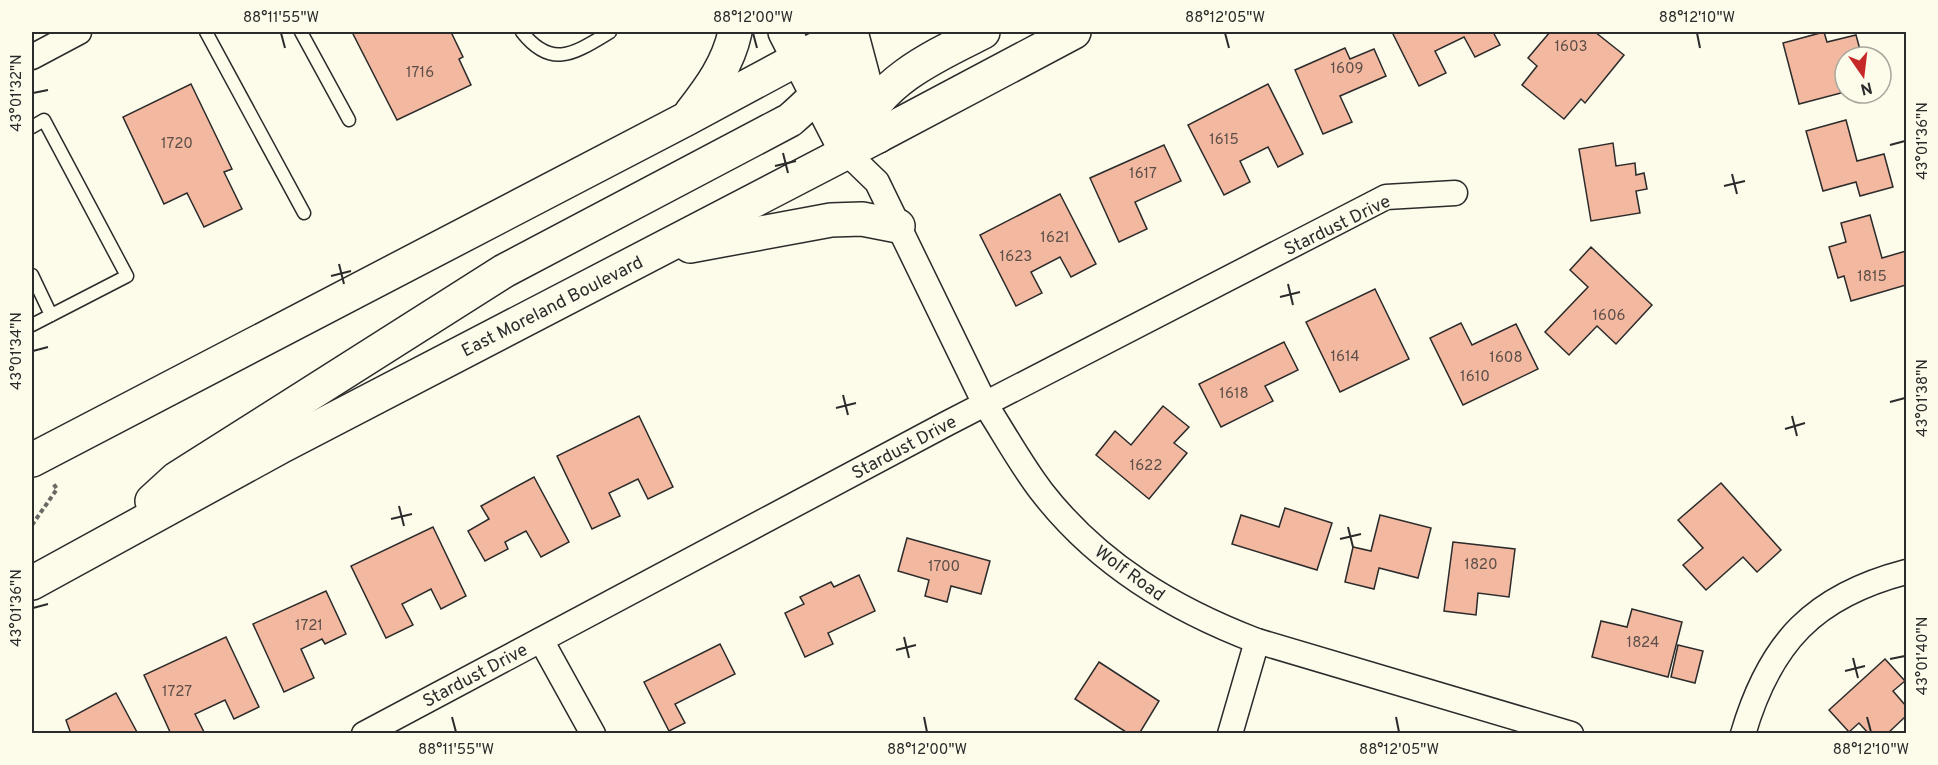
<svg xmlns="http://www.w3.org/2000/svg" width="1938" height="765" viewBox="0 0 1938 765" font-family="Overpass,sans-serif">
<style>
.building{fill:#f2b8a0;stroke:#2b2b2b;stroke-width:1.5}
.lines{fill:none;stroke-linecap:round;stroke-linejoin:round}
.lane-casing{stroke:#2b2b2b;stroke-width:15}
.street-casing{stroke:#2b2b2b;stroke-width:27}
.secondary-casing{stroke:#2b2b2b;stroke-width:36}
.primary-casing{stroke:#2b2b2b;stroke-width:36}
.path{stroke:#6a6964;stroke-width:4;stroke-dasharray:4.5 3;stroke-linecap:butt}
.lane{stroke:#fdfbea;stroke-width:12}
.street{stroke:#fdfbea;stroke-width:24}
.secondary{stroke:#fdfbea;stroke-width:33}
.primary{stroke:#fdfbea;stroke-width:33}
.ticks{fill:none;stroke:#2b2b2b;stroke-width:2}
.labels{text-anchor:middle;stroke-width:4.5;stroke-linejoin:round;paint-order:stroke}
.number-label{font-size:15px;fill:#5d4e48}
.street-label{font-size:18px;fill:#2b2b2b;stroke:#fdfbea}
.neatline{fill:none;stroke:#2b2b2b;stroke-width:2}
.ticks-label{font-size:15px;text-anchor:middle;fill:#2b2b2b}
</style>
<rect width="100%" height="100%" fill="#fdfbea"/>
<!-- building -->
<g class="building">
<polygon points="352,32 451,32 463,57 459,59 471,85 397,120"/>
<polygon points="1392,32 1493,32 1500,45 1475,57 1464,37 1435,51 1446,73 1419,86"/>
<polygon points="1550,32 1595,32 1624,55 1585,103 1581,99 1564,119 1522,85 1537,66 1528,58"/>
<polygon points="1824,32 1827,42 1856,35 1862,57 1845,57 1845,75 1837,77 1841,93 1799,104 1783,43"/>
<polygon points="1345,48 1350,59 1374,49 1386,76 1340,96 1352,122 1323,134 1295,70"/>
<polygon points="191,84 232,169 224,172 242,209 204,227 187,193 164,204 123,117"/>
<polygon points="1268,84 1303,154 1278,167 1268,147 1240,161 1250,182 1224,195 1188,125"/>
<polygon points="1846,120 1857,161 1884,154 1893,187 1860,196 1856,182 1823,191 1806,131"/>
<polygon points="1613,143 1616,166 1635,163 1636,175 1644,173 1647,189 1636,191 1640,213 1591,221 1579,149"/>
<polygon points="1164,145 1181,181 1135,202 1147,229 1119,242 1090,178"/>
<polygon points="1060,194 1096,264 1071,277 1060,257 1031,272 1042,293 1016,306 980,235"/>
<polygon points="1870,215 1882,258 1906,251 1906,285 1851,301 1844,276 1838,278 1829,247 1846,242 1841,223"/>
<polygon points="1591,247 1652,305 1616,344 1597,326 1569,355 1545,332 1588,287 1570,270"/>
<polygon points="1375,289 1409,359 1340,392 1306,322"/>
<polygon points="1461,323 1472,345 1516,324 1538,369 1463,405 1430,338"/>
<polygon points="1284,342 1298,370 1265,386 1273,401 1221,427 1199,384"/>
<polygon points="1163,406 1189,427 1174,443 1187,453 1149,499 1096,455 1115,431 1131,445"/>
<polygon points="639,416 673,487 648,499 638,479 609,493 620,516 592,529 557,456"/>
<polygon points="534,477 569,542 541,557 526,531 505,542 508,549 485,561 468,531 489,519 481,506"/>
<polygon points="1721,483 1781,550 1757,572 1743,557 1706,590 1683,565 1703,548 1678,520"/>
<polygon points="1285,508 1332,523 1317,570 1232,544 1241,515 1279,527"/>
<polygon points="1380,515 1431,528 1418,578 1379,568 1374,589 1345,582 1353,547 1371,551"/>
<polygon points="433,527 466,596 441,609 431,589 402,604 413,625 386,638 351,566"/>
<polygon points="907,538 990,561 981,594 951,586 947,602 925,596 929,580 898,571"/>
<polygon points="1453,542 1515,549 1509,597 1478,593 1476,615 1444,611"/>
<polygon points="859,575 875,611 828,633 833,644 805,657 785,613 804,604 800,597 831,582 834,587"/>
<polygon points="326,591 346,634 325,644 322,639 301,649 314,678 284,692 253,624"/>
<polygon points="1632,609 1682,622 1668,677 1592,657 1601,621 1627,627"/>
<polygon points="226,637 259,707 234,719 225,700 195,714 205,734 171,734 144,675"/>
<polygon points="720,644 735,674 675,704 685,723 669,731 644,682"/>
<polygon points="1678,645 1703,651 1695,683 1671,677"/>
<polygon points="1885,659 1905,681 1893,691 1906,706 1906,716 1887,734 1869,734 1859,723 1849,732 1829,710"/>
<polygon points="1099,662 1159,701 1139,734 1129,734 1075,699"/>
<polygon points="116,693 138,734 71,734 66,720"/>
</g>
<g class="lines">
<!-- lane casing -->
<g class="lane-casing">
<g id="lane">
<polyline points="206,32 304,213"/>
<polyline points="301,32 349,120"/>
<path d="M522,32C552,70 575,53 610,32"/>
<polyline points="32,127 44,120 127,276 32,325"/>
<polyline points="32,275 51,315"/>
</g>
</g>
<!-- street casing -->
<g class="street-casing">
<g id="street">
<polyline points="32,57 79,32"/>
<path d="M847,153L877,182L985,404C1004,433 1021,465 1042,492C1098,564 1173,609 1257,641L1571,734"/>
<polyline points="541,640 593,734"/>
<polyline points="364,734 946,424 1386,197 1455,193"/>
<polyline points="1230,734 1257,641"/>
<path d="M1743,734C1770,642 1814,596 1906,572"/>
</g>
</g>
<!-- secondary casing -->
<g class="secondary-casing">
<g id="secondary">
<path d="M858,131C882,79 935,56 983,32"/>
<polyline points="878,136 1074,32"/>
</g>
</g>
<!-- primary casing -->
<g class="primary-casing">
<g id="primary">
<polyline points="785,32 847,153"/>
<polyline points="851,32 876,126"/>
<polyline points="826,58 862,122 878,136"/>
<path d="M691,113C711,87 728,64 735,32"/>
<polyline points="690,246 831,220 862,219 898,226"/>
<polyline points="32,460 686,119 848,32"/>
<path d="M152,501L176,479L504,271L790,120C828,87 833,78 850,32"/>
<polyline points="32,583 282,446 878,136"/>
</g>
</g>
<!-- path -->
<polyline class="path" points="32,525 57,489 53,483"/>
<!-- lane -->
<use href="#lane" class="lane"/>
<!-- street -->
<use href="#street" class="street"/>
<!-- secondary -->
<use href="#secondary" class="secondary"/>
<!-- primary -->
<use href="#primary" class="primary"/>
</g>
<!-- ticks -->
<path class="ticks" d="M281,33L285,48M753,33L757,48M1225,33L1229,48M1697,33L1700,48M33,93L48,90M1890,145L1905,141M783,153L788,173M775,166L796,161M1732,174L1737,194M1724,186L1745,181M339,264L344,284M331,276L351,271M1288,284L1293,305M1280,297L1300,292M33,351L48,347M843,395L848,415M1890,402L1905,398M836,408L856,403M1792,416L1797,436M1785,429L1805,423M399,506L404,526M391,519L412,514M1348,527L1353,547M1340,539L1361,534M33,608L48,604M904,637L909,658M896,650L916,645M1853,658L1858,678M1890,659L1905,656M1845,671L1865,666M452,717L456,732M924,717L927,732M1396,717L1399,732M1867,717L1871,732"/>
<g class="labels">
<!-- number labels -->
<g class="number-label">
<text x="1571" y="51">1603</text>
<text x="1347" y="73">1609</text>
<text x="420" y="77">1716</text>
<text x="1224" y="144">1615</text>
<text x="177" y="148">1720</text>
<text x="1143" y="178">1617</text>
<text x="1055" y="242">1621</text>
<text x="1016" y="261">1623</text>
<text x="1872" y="281">1815</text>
<text x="1609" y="320">1606</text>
<text x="1345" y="361">1614</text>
<text x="1506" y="362">1608</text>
<text x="1475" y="381">1610</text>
<text x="1234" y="398">1618</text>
<text x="1146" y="470">1622</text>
<text x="1481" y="569">1820</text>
<text x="944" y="571">1700</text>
<text x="309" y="630">1721</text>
<text x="1643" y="647">1824</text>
<text x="177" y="696">1727</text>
</g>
<!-- street labels -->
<g class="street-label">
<text transform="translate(1337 225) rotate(-26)" y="6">Stardust Drive</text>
<text transform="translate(552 306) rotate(-27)" y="6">East Moreland Boulevard</text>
<text transform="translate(904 447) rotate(-28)" y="6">Stardust Drive</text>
<text transform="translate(1130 573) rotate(36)" y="6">Wolf Road</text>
<text transform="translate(475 675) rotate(-28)" y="6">Stardust Drive</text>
</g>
</g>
<!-- border -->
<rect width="1938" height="765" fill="none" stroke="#fdfbea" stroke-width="66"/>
<!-- north arrow -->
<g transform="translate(1863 75) rotate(166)"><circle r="28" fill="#fdfbea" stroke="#a9a89e" stroke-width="1.5"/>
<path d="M0-4.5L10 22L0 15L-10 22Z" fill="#c62828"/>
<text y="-9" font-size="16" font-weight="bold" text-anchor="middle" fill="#2b2b2b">N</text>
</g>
<rect x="33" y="33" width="1872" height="699" class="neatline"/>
<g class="ticks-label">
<text x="281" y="22">88°11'55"W</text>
<text x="753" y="22">88°12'00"W</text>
<text x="1225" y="22">88°12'05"W</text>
<text x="1697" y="22">88°12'10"W</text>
<text transform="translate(16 93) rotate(-90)" y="5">43°01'32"N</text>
<text transform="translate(1922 141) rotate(-90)" y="5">43°01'36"N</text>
<text transform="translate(16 351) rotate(-90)" y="5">43°01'34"N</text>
<text transform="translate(1922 398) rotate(-90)" y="5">43°01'38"N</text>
<text transform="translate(16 608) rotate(-90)" y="5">43°01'36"N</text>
<text transform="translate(1922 656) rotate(-90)" y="5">43°01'40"N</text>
<text x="456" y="754">88°11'55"W</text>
<text x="927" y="754">88°12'00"W</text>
<text x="1399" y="754">88°12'05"W</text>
<text x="1871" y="754">88°12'10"W</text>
</g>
</svg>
